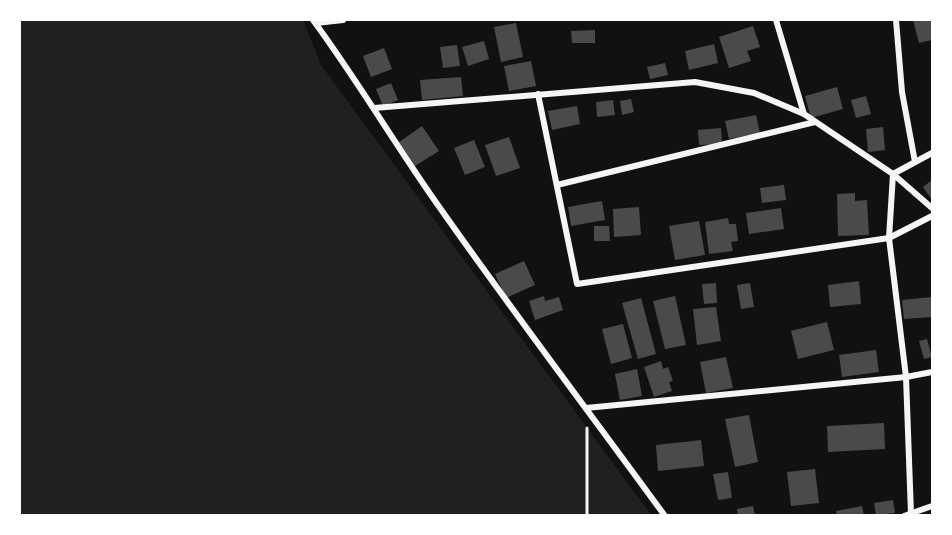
<svg xmlns="http://www.w3.org/2000/svg" width="952" height="535" viewBox="0 0 952 535" font-family="Helvetica,sans-serif">
<style>
.green{fill:#202020}
.building{fill:#4a4a4a}
.lines{fill:none;stroke-linecap:round;stroke-linejoin:round}
.path{stroke:#f5f5f5;stroke-width:3}
.minor{stroke:#f5f5f5;stroke-width:6}
</style>
<rect width="100%" height="100%" fill="#111"/>
<!-- green -->
<polygon class="green" points="20,20 303,20 321,65 651,515 20,515"/>
<!-- building -->
<g class="building">
<polygon points="913,20 932,20 932,40 919,43"/>
<polygon points="516,23 523,57 501,62 494,27"/>
<polygon points="753,26 760,47 747,51 751,61 729,68 719,37"/>
<polygon points="595,30 595,43 572,43 571,31"/>
<polygon points="484,41 489,59 468,66 462,47"/>
<polygon points="714,44 718,63 689,70 685,51"/>
<polygon points="457,45 460,66 443,68 440,47"/>
<polygon points="384,48 392,69 371,77 363,56"/>
<polygon points="531,61 536,86 509,91 504,66"/>
<polygon points="665,63 668,75 650,79 647,67"/>
<polygon points="461,77 463,96 422,100 420,80"/>
<polygon points="391,83 398,100 383,106 376,89"/>
<polygon points="837,87 843,109 811,118 805,96"/>
<polygon points="866,96 871,114 856,118 851,100"/>
<polygon points="631,99 634,112 622,115 620,101"/>
<polygon points="613,100 615,115 597,117 596,102"/>
<polygon points="577,106 580,124 552,130 548,111"/>
<polygon points="756,115 760,133 729,139 725,121"/>
<polygon points="422,126 439,151 415,166 399,142"/>
<polygon points="883,127 885,150 868,152 866,129"/>
<polygon points="721,128 722,144 699,145 698,130"/>
<polygon points="509,137 520,168 496,176 485,145"/>
<polygon points="474,140 485,167 465,175 454,148"/>
<polygon points="932,180 932,200 923,187"/>
<polygon points="784,185 786,200 762,203 760,188"/>
<polygon points="855,193 855,201 867,200 869,235 838,236 837,194"/>
<polygon points="602,201 605,220 571,226 568,207"/>
<polygon points="639,207 641,235 614,237 613,209"/>
<polygon points="781,208 784,229 749,234 746,213"/>
<polygon points="728,218 729,224 736,224 738,241 731,242 733,251 709,254 705,222"/>
<polygon points="699,221 705,255 675,260 669,226"/>
<polygon points="594,226 609,226 610,241 594,241"/>
<polygon points="524,261 535,285 506,298 495,274"/>
<polygon points="859,281 861,304 830,307 828,285"/>
<polygon points="716,283 717,303 704,304 702,284"/>
<polygon points="750,283 754,307 741,309 737,285"/>
<polygon points="544,296 545,301 559,297 563,310 535,320 529,301"/>
<polygon points="675,296 686,345 665,349 653,301"/>
<polygon points="932,297 932,317 904,319 902,300"/>
<polygon points="641,298 656,354 638,359 622,303"/>
<polygon points="716,307 721,341 697,345 693,309"/>
<polygon points="827,322 834,350 798,359 791,331"/>
<polygon points="623,324 632,358 611,364 602,329"/>
<polygon points="927,339 932,357 924,359 919,341"/>
<polygon points="876,350 879,372 842,377 839,355"/>
<polygon points="726,357 733,388 706,393 700,362"/>
<polygon points="661,361 663,369 668,367 673,381 669,382 672,391 654,397 644,367"/>
<polygon points="637,369 642,396 620,400 615,374"/>
<polygon points="749,415 758,462 735,467 725,419"/>
<polygon points="884,423 885,449 828,452 827,426"/>
<polygon points="701,440 704,466 658,471 656,445"/>
<polygon points="815,469 819,503 791,506 787,472"/>
<polygon points="728,472 732,498 718,500 713,474"/>
<polygon points="893,500 895,513 876,515 874,503"/>
<polygon points="753,506 755,516 738,516 737,509"/>
<polygon points="862,506 864,516 837,516 836,511"/>
</g>
<g class="lines">
<!-- path -->
<polyline class="path" points="587,428 587,516"/>
<!-- minor -->
<g class="minor">
<path d="M313,20C358,81 396,146 440,208C513,312 590,413 665,516"/>
<polyline points="776,20 804,114"/>
<polyline points="896,20 902,92 915,162"/>
<polyline points="316,23 343,20"/>
<polyline points="538,94 577,284 889,238 932,216"/>
<polyline points="374,108 695,82 754,93 804,114 893,174 932,208"/>
<polyline points="557,185 815,122"/>
<polyline points="586,408 906,377 932,372"/>
<polyline points="911,514 906,377 889,238 893,174 932,153"/>
<polyline points="904,516 932,506"/>
</g>
</g>
<!-- border -->
<rect width="952" height="535" fill="none" stroke="#ffffff" stroke-width="42"/>
</svg>
